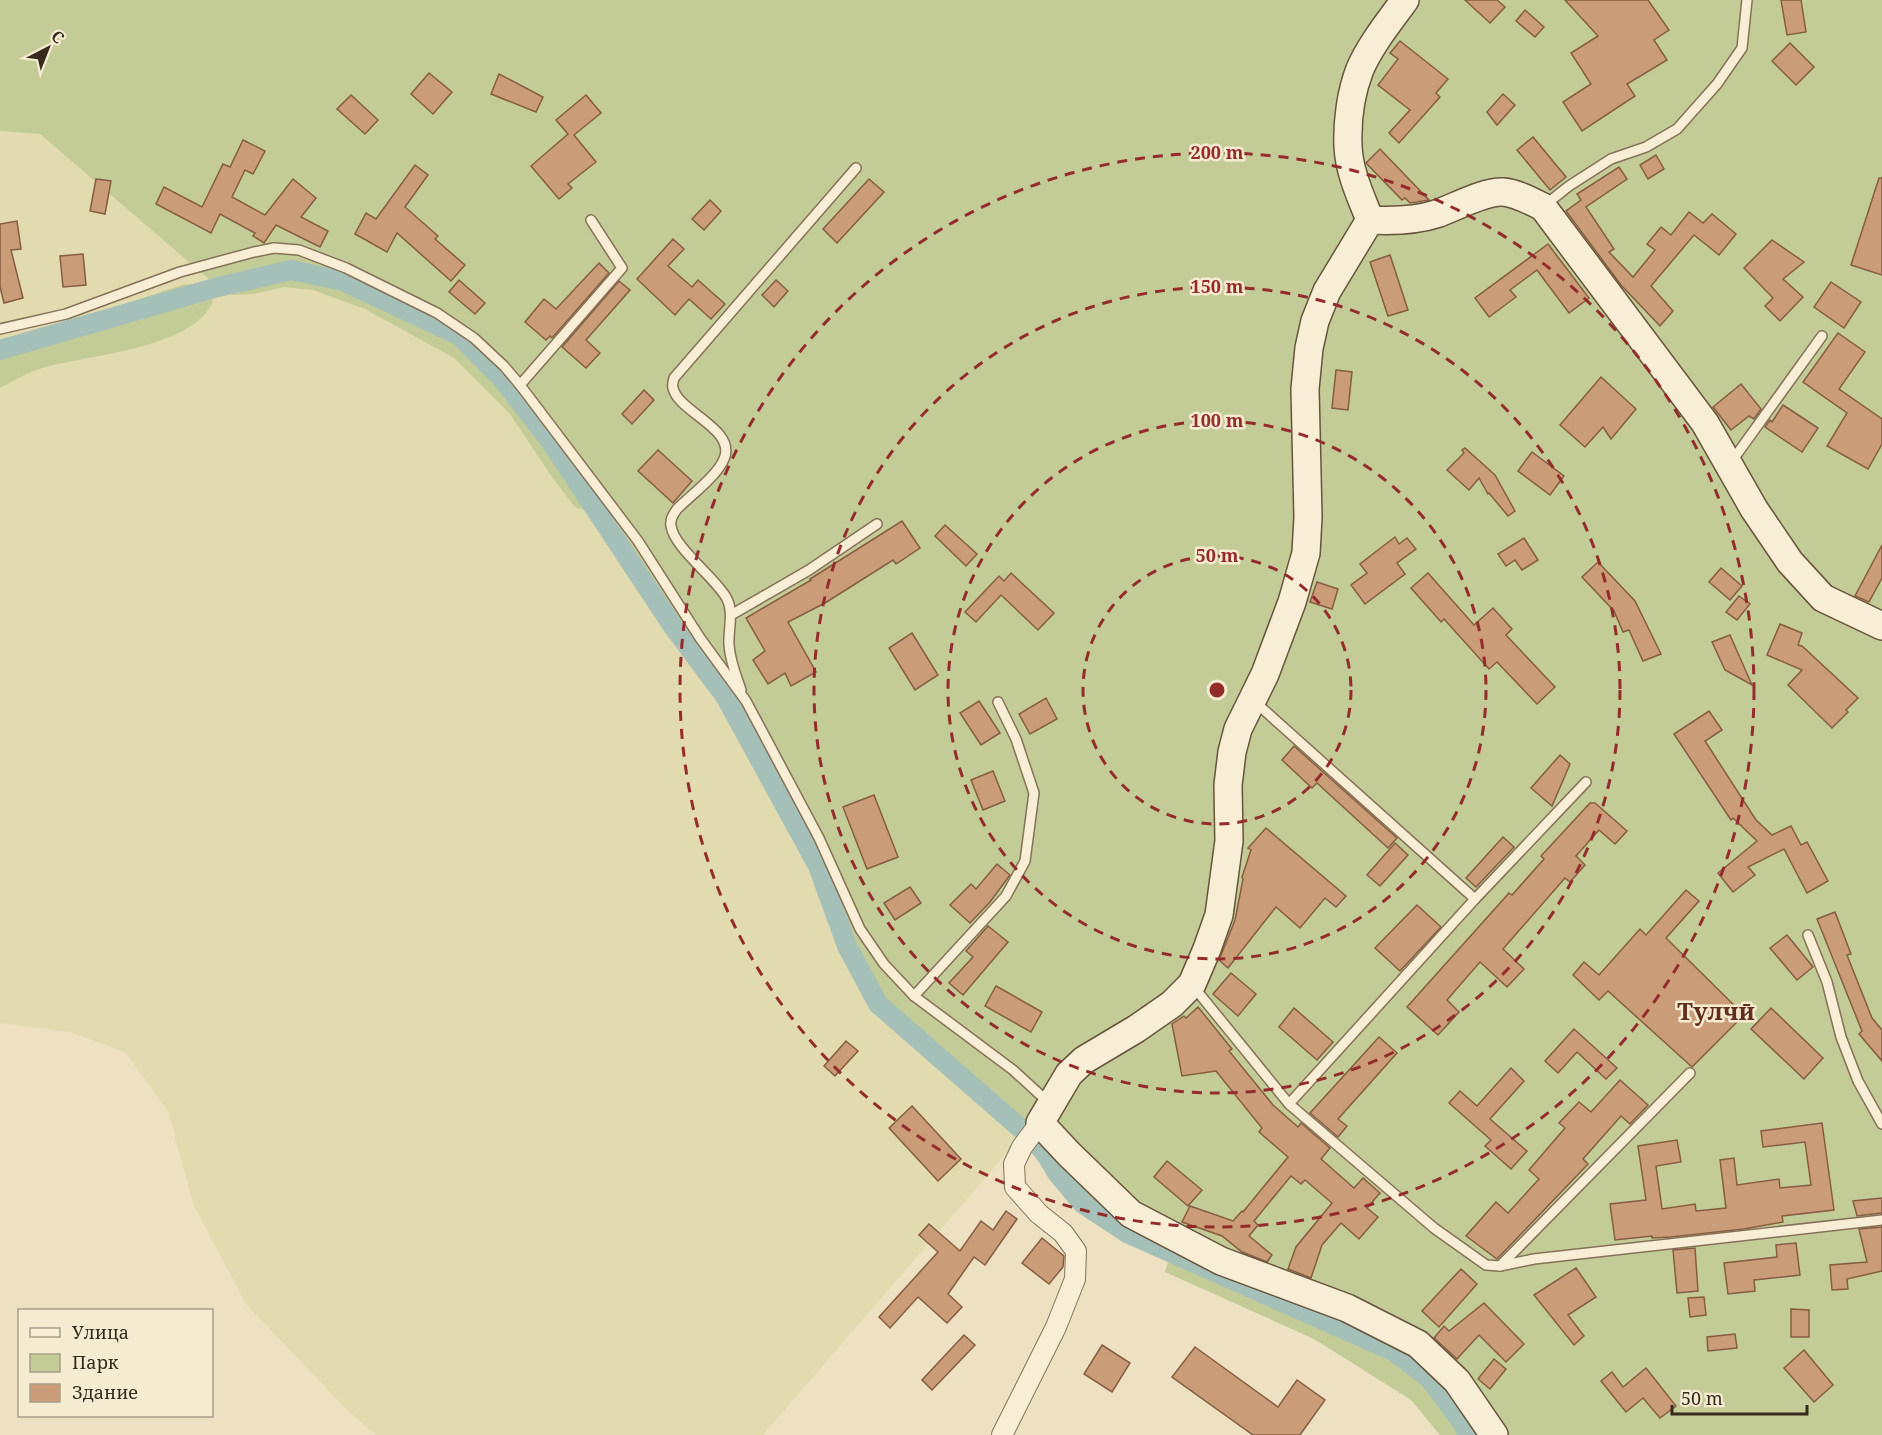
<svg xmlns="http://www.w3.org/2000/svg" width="1882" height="1435" viewBox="0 0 1882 1435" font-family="'Noto Serif',serif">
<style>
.farmland{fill:#e2dbaf}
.green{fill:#c3cb96}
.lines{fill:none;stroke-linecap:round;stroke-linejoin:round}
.canal{stroke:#a4c0b8;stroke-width:20}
.building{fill:#cb9c78;stroke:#855d40;stroke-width:1.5}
.lane-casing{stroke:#867259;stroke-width:12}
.street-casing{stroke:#867259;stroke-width:22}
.secondary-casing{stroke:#68533d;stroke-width:30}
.lane{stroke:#f8eed5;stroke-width:9}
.street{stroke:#f8eed5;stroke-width:20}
.secondary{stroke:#f8eed5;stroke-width:27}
.ring{fill:none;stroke:#942c2b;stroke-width:3;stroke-dasharray:10 8}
.labels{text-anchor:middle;stroke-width:5;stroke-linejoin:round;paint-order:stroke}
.quarter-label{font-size:24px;font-weight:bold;fill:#622e1e;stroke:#f5ebd1}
.centre{fill:#942c2b;stroke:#f5ebd1;stroke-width:3}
.ring-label{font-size:18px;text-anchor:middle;font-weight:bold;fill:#942c2b;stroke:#f5ebd1;stroke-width:5;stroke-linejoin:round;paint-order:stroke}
</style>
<rect width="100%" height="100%" fill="#ede1c2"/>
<!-- farmland -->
<polygon class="farmland" points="0,131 40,134 218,287 291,270 504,381 592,502 672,625 725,696 818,866 847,946 977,1089 1025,1132 763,1435 376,1435 349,1412 246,1304 194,1206 168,1111 125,1052 70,1032 0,1023 0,350 217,287 203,283 45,330 0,340"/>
<!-- green -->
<g class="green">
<polygon points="0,0 1882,0 1882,1435 1440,1435 1411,1400 1314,1339 1165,1272 1171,1252 1127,1233 1083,1204 1057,1173 1047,1156 1036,1142 878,1004 847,946 818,866 725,696 672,625 591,502 583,510 575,507 552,477 510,414 454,358 365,309 313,290 284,287 253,294 233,295 226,286 218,287 40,134 0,131"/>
<path d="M203,283L213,301C194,349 87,355 42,368C27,372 13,381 0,388V340L45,330L182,285Z"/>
</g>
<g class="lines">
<!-- canal -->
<polyline class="canal" points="0,350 218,287 291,270 343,281 460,336 504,381 549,439 672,625 725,696 818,866 847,946 878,1004 1036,1142 1047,1156 1057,1173 1083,1204 1127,1233 1393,1351 1429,1378 1462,1422 1468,1435"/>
</g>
<!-- building -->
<g class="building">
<polygon points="1465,0 1497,0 1505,7 1490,23"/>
<polygon points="1565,0 1648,0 1669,30 1654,40 1667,60 1627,84 1635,96 1582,131 1563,102 1591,84 1571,53 1598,36"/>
<polygon points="1781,0 1801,0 1806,32 1787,35"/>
<polygon points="1525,10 1544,27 1535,37 1516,21"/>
<polygon points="1400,41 1448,79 1436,93 1440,97 1399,143 1389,133 1410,110 1378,85 1398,59 1390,53"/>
<polygon points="1790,43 1814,67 1796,85 1772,61"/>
<polygon points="429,73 452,92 433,114 411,94"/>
<polygon points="499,74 543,97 536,112 491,94"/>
<polygon points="1503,94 1515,105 1497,125 1487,112"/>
<polygon points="351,95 378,120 365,134 337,109"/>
<polygon points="586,95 601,113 574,135 596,162 568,184 572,188 559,199 531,166 568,134 556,120"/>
<polygon points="1533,137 1566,177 1550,190 1517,150"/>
<polygon points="243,140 265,151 253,174 245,170 232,197 265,215 293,179 316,198 301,217 328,231 320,247 276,225 264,243 253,236 255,233 220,214 211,233 156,204 164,187 202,207 223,164 230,167"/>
<polygon points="1380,149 1429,200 1410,203 1405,198 1402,200 1366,163"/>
<polygon points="1656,155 1664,169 1648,179 1640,165"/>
<polygon points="415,165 428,175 405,207 438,236 435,239 465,265 451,281 397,233 387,252 355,234 366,213 376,219"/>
<polygon points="1619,167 1627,179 1586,207 1614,249 1609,252 1633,277 1655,250 1647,244 1661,227 1671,235 1689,212 1703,223 1712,214 1736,234 1719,255 1694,235 1651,286 1673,311 1660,326 1621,285 1566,211 1581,200 1577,194"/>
<polygon points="1879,178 1882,178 1882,275 1851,265"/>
<polygon points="96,179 111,181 105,214 90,211"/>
<polygon points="869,179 884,192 837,243 823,229"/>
<polygon points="710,200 721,211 704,230 692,219"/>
<polygon points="17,221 21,249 11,250 23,298 4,303 0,287 0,224"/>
<polygon points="673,239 684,249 668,266 692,287 698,280 725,304 711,319 689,299 675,315 637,279"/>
<polygon points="1772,240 1804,262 1783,279 1803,297 1780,321 1765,306 1773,298 1744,268"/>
<polygon points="1548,244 1589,298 1569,313 1537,270 1510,290 1516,297 1489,317 1475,298"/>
<polygon points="83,254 86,285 63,287 60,256"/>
<polygon points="1390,255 1408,310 1388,316 1370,262"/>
<polygon points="599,263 609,273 552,338 550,336 546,340 525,322 544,299 556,309"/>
<polygon points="459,280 485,303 475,314 449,292"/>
<polygon points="776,280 788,291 774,307 762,295"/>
<polygon points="619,281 630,290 586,340 600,353 586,368 562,347"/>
<polygon points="1831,282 1861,302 1844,328 1814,307"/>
<polygon points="1838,333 1865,352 1839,389 1882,419 1882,444 1868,469 1827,446 1847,413 1803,382"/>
<polygon points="1336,370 1352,372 1348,410 1332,408"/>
<polygon points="1601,377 1636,409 1611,439 1603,427 1585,447 1560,425"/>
<polygon points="1741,384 1761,409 1754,419 1749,416 1731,430 1713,407"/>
<polygon points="644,390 654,400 632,424 622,414"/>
<polygon points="1783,405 1818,428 1802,452 1765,427 1770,420 1772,422"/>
<polygon points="1465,448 1495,475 1515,511 1508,516 1489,493 1488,494 1479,478 1469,490 1447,470 1464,453 1462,450"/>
<polygon points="658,450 692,481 673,503 638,471"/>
<polygon points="1532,452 1564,476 1550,495 1518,471"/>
<polygon points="902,521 920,548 896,564 893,560 825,603 788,622 816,672 791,686 785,673 768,684 753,660 765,651 746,618 811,580 810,579"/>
<polygon points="945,525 977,554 966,566 935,536"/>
<polygon points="1395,537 1399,544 1407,538 1416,549 1397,563 1405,574 1365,604 1351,585 1367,573 1360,564"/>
<polygon points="1524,538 1538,560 1522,570 1515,560 1506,566 1498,554"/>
<polygon points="1882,545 1882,578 1869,602 1855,596"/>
<polygon points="1598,562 1635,601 1661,654 1643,661 1629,630 1623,632 1614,611 1582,577"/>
<polygon points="1721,568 1742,586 1730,600 1709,582"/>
<polygon points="1011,573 1054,613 1038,630 1001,595 976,622 965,612 999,576 1004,581"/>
<polygon points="1428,573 1474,625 1493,608 1512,629 1506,635 1555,687 1537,704 1497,662 1489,669 1444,619 1441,622 1411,588"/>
<polygon points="1317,582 1338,589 1332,609 1310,602"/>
<polygon points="1739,596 1750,604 1737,620 1726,612"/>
<polygon points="1780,624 1802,633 1798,645 1802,646 1858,698 1846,710 1848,712 1832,728 1788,685 1802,670 1767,655"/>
<polygon points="912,633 938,675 915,690 889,648"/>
<polygon points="1730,635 1752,685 1725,670 1712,642"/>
<polygon points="1046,698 1057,719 1030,734 1019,714"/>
<polygon points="979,701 1000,733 981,745 960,713"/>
<polygon points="1709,711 1722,730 1705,741 1756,820 1772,835 1791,826 1801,845 1807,842 1828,881 1807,893 1784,849 1748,867 1755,875 1733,892 1718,873 1757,841 1733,818 1731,820 1674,734"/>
<polygon points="1294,746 1397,838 1388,848 1317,783 1312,788 1282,760"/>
<polygon points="1560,755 1570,764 1552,806 1531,788"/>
<polygon points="993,771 1005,801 983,810 971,780"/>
<polygon points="874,795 898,857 867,869 843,807"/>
<polygon points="1590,803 1595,803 1627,831 1615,844 1599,830 1576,856 1585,865 1570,882 1565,878 1503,949 1524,969 1507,987 1480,962 1447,1000 1459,1012 1438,1035 1407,1007 1509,893 1512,895 1544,859 1541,856"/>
<polygon points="1266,828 1346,896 1336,907 1325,898 1300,928 1276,907 1228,968 1219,960 1235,920 1243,879 1242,877 1251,850 1248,848"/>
<polygon points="1503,837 1514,847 1476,887 1466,878"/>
<polygon points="1395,843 1408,855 1380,886 1367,875"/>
<polygon points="997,864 1010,875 990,902 970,923 950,905 971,884 976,889"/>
<polygon points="910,887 921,903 895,920 884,903"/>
<polygon points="1686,890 1699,901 1666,938 1744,1015 1692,1067 1608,991 1599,1000 1573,975 1584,962 1599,975 1640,929 1646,935"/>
<polygon points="1417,905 1441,927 1400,971 1375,948"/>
<polygon points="1835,912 1851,954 1847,955 1872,1018 1882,1030 1882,1061 1859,1034 1862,1031 1817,919"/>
<polygon points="988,926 1008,942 963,995 949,983 973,957 966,951"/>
<polygon points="1787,935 1813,967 1797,980 1770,948"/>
<polygon points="1231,973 1256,994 1238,1016 1213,994"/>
<polygon points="996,986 1042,1012 1031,1032 985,1006"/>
<polygon points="1198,1007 1232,1049 1229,1051 1273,1105 1298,1127 1301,1123 1330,1148 1321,1159 1354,1188 1363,1178 1380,1193 1367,1208 1378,1217 1359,1239 1341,1223 1322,1245 1311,1278 1288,1269 1296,1247 1332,1203 1305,1180 1301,1184 1291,1176 1254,1221 1258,1225 1249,1236 1272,1255 1267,1262 1242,1252 1222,1236 1182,1222 1190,1206 1233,1221 1242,1211 1243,1212 1288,1157 1259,1132 1262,1128 1216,1071 1182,1076 1172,1024 1184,1016 1186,1018"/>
<polygon points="1294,1008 1333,1042 1317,1060 1279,1027"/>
<polygon points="1771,1008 1823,1058 1804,1079 1751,1029"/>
<polygon points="1574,1029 1617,1068 1606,1079 1577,1052 1558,1073 1545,1061"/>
<polygon points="1379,1037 1397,1053 1338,1119 1347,1126 1338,1137 1310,1113"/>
<polygon points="846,1041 858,1051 835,1076 824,1066"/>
<polygon points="1511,1068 1524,1081 1490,1119 1527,1151 1511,1169 1485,1146 1491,1140 1449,1103 1460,1091 1477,1106"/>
<polygon points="1620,1080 1648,1105 1630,1124 1621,1116 1583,1159 1588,1164 1497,1259 1466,1236 1496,1202 1508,1213 1539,1179 1529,1170 1565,1128 1559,1123 1579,1102 1591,1112"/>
<polygon points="912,1106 961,1159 938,1181 889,1128"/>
<polygon points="1822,1123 1834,1210 1782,1216 1783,1222 1744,1229 1671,1237 1652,1238 1652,1236 1615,1240 1610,1204 1646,1200 1638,1146 1677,1140 1681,1162 1656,1166 1662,1209 1695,1204 1696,1211 1726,1208 1720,1160 1734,1158 1737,1185 1779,1179 1780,1188 1811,1185 1805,1142 1763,1147 1761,1131"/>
<polygon points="1167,1161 1202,1190 1188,1206 1154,1177"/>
<polygon points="1882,1198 1882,1213 1857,1216 1853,1201"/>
<polygon points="1006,1211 1017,1219 985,1265 974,1257 948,1294 962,1307 947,1323 918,1297 890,1328 879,1317 938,1252 919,1235 929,1224 960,1251 981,1221 993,1230"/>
<polygon points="1882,1227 1882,1271 1847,1279 1848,1289 1832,1290 1830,1265 1867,1262 1859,1229"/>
<polygon points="1042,1238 1064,1256 1063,1267 1049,1284 1022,1263"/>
<polygon points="1796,1243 1800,1275 1754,1280 1755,1291 1728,1294 1724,1263 1777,1257 1776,1245"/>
<polygon points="1695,1248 1698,1291 1677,1293 1673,1250"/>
<polygon points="1576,1268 1596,1297 1568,1315 1584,1336 1574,1345 1534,1295"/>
<polygon points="1461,1269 1477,1284 1439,1327 1422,1311"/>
<polygon points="1704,1297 1706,1315 1690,1317 1688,1298"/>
<polygon points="1484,1303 1524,1344 1506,1362 1479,1335 1457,1359 1434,1338 1444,1326 1449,1331"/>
<polygon points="1791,1309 1809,1310 1809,1337 1791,1337"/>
<polygon points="1735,1334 1737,1348 1708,1351 1707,1337"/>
<polygon points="964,1335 975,1345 932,1390 922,1380"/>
<polygon points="1102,1345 1130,1363 1112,1392 1084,1374"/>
<polygon points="1195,1347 1278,1407 1297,1380 1325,1400 1300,1435 1253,1435 1172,1377"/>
<polygon points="1804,1350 1833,1385 1814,1402 1784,1368"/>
<polygon points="1494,1359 1506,1369 1490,1389 1478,1379"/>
<polygon points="1646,1368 1676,1406 1660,1418 1643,1398 1626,1412 1601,1381 1612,1372 1623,1387"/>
</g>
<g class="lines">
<!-- lane casing -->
<g class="lane-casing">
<g id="lane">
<polyline points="1545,205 1569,186 1611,159 1646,147 1677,129 1717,84 1742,48 1747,0"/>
<polyline points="0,329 66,314 180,272 254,252 274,248 299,250 346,268 437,313 474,338 504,366 520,385 638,541 700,638 746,701 819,838 860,929 884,964 914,996 1013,1070 1048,1102"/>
<polyline points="520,385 622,268 591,220"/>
<polyline points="1732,461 1822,336"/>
<polyline points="731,615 809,570 877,524"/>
<path d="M741,690C736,675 730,661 729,645C728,630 734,613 727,599C717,579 674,548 671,526C670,519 673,515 677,509C690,496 717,476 724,459C737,429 678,412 673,388C672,385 673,382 674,378L856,168"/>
<polyline points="1254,701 1475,899"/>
<polyline points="1808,935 1827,982 1841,1037 1858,1081 1882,1124"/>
<polyline points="1193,986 1289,1104 1475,899 1586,782"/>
<polyline points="914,996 1006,896 1025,861 1034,793 1016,739 998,702"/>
<polyline points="1289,1104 1434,1228 1486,1265 1500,1266 1534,1259 1882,1220"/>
<polyline points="1500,1266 1690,1073"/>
</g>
</g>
<!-- street casing -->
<g class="street-casing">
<polyline id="street" points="1002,1435 1056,1327 1075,1279 1076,1251 1063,1233 1039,1214 1015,1187 1014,1164 1022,1147 1040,1123"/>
</g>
<!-- secondary casing -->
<g class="secondary-casing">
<g id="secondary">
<path d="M1405,0C1389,22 1371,44 1360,69C1351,92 1347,121 1348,146C1349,172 1361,197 1370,220C1391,221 1415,221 1436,214C1454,208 1484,191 1503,192C1516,193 1531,201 1543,207L1705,423L1754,509L1790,562L1823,598L1882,626"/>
<polyline points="1370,220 1327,291 1315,321 1309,348 1305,389 1308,517 1306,553 1292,602 1265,674 1238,729 1232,752 1228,785 1229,841 1219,915 1207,949 1192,984 1172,1004 1136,1029 1084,1060 1069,1074 1040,1123 1069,1154 1131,1214 1221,1261 1347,1308 1418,1344 1457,1381 1494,1435"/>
</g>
</g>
<!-- lane -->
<use href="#lane" class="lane"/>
<!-- street -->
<use href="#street" class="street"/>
<!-- secondary -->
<use href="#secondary" class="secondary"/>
</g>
<!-- distance rings -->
<g class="ring">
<circle cx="1217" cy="690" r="134"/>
<circle cx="1217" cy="690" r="269"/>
<circle cx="1217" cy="690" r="403"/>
<circle cx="1217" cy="690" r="537"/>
</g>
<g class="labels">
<!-- quarter labels -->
<g class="quarter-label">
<text x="1716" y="1020">Тулчӣ</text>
</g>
</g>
<circle cx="1217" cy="690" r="9" class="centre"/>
<g class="ring-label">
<text x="1217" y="159">200 m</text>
<text x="1217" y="293">150 m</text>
<text x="1217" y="427">100 m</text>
<text x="1217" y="562">50 m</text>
</g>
<!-- legend -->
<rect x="18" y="1309" width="195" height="108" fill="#f5ebd1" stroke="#a99e89" stroke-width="1.5"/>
<rect x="30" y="1328" width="30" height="9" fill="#f8eed5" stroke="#a99e89" stroke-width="1.5"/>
<text x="72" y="1339" font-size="18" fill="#362a1d">Улица</text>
<rect x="30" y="1354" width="30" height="18" fill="#c3cb96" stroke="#a99e89" stroke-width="1.5"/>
<text x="72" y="1369" font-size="18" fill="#362a1d">Парк</text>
<rect x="30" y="1384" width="30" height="18" fill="#cb9c78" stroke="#a99e89" stroke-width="1.5"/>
<text x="72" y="1399" font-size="18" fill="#362a1d">Здание</text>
<!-- north arrow -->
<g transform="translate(48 48) rotate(42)" stroke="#f5ebd1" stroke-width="4.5" paint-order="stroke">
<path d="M0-4.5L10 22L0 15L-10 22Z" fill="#362a1d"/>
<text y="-9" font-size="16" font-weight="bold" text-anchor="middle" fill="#362a1d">С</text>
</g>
<!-- scale -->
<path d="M1672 1405v9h135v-9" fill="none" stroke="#362a1d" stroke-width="3"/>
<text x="1681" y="1405" font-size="18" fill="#362a1d" stroke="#f5ebd1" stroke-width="4.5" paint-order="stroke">50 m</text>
</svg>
